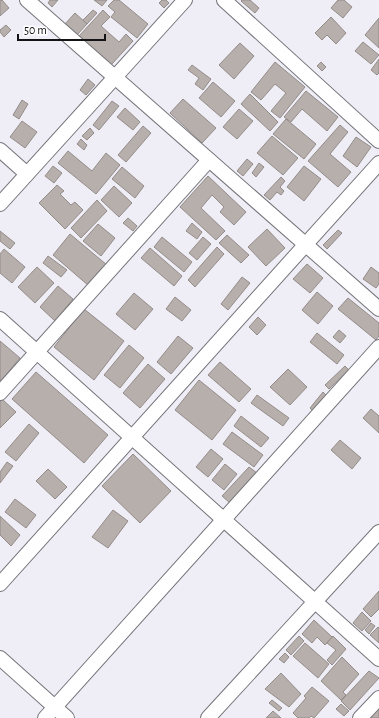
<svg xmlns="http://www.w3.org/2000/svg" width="379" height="718" viewBox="0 0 379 718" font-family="'Alegreya Sans',sans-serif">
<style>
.building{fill:#b7afac;stroke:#948c89}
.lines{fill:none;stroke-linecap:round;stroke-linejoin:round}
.minor-casing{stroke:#74747a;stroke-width:16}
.minor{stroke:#fff;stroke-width:14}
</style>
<rect width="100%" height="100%" fill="#efeef6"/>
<!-- building -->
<g class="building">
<polygon points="0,0 2,0 9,8 0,16"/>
<polygon points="50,0 58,0 52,7 48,3"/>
<polygon points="94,0 107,0 102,6"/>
<polygon points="114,0 119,0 148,24 137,38 111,17 115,12 108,6"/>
<polygon points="162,0 166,0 169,3 164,8 159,3"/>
<polygon points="242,0 250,0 259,8 255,13 241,1"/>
<polygon points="338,0 344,0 352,7 343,18 331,8"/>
<polygon points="93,10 97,13 87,24 83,20"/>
<polygon points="103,10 110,17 101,26 119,42 126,34 133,41 111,65 79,36"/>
<polygon points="75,13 87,24 77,35 65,24"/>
<polygon points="331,17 346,33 336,44 327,35 322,40 315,33"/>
<polygon points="379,18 379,48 365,35"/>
<polygon points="6,25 11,30 4,37 0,32 0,30"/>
<polygon points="363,42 379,55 371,64 355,51"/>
<polygon points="240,43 254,56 234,79 219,65"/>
<polygon points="379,59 379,73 377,75 371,70"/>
<polygon points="275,62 305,87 280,118 271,111 286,93 275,84 261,100 251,92"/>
<polygon points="321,62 326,67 322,71 317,66"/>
<polygon points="192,65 211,79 203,90 195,84 199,78 188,70"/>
<polygon points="88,79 95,85 86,95 80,90"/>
<polygon points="213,82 235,101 221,117 199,98"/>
<polygon points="306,91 338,117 327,131 302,109 291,122 284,117"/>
<polygon points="250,94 278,122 270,131 241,104"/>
<polygon points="183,99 216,128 202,143 170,113"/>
<polygon points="22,100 28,104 19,119 13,115"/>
<polygon points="112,101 119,106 99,130 93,125"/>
<polygon points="125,108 140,122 133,130 117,117"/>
<polygon points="239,109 253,121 237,139 223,127"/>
<polygon points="286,119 316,144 304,159 273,134"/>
<polygon points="22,121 37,132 25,148 10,137"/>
<polygon points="340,125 348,132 330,154 351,172 338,187 308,161"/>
<polygon points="143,126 151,133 126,162 118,155"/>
<polygon points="90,128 94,133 87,140 82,136"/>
<polygon points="272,136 298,158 283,175 257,153"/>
<polygon points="356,137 371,147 357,167 343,156"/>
<polygon points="81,139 87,145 84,150 77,144"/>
<polygon points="68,151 92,171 106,153 120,165 96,194 58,163"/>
<polygon points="247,159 253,164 243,176 237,171"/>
<polygon points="259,163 264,167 256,177 252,173"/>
<polygon points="53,166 62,173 54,183 45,176"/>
<polygon points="304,166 321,179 304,201 287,187"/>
<polygon points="122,167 144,186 135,198 112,179"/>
<polygon points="208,176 246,212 234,225 220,212 224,207 212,195 201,208 225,231 216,240 180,207"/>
<polygon points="281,177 285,181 280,187 284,191 281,195 277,192 270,200 264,195"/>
<polygon points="57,185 64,191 60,194 71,205 75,202 83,210 65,229 39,203"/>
<polygon points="114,186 132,203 119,217 101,200"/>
<polygon points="97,200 107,211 81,238 71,228"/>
<polygon points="128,218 137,226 133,231 123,223"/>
<polygon points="192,223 202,232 197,239 186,231"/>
<polygon points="98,224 115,238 101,256 83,241"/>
<polygon points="267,229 285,248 266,266 248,247"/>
<polygon points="338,230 342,233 327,249 323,245"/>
<polygon points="0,231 15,243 10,249 0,241"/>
<polygon points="70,234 107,265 89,286 53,255"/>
<polygon points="227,235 249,255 241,263 219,243"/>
<polygon points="162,237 192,262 184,272 154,247"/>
<polygon points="203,237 211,244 197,260 189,253"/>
<polygon points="217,247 224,254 195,287 188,280"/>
<polygon points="150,248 182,276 174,286 141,258"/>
<polygon points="4,249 25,267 12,283 0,273 0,254"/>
<polygon points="48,256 67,270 61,277 43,263"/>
<polygon points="307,264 323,278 310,293 293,279"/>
<polygon points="37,267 54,283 35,303 18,287"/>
<polygon points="371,267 379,273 379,284 376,288 363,279"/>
<polygon points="242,277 250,283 228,310 221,304"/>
<polygon points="58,286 73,299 55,321 40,307"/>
<polygon points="317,292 333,306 318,324 302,310"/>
<polygon points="134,293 153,309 135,330 116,314"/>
<polygon points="175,297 191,310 182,321 166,309"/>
<polygon points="348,298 379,323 379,336 376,340 338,309"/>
<polygon points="84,309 124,341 94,380 54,347"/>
<polygon points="258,317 266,325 257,335 249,327"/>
<polygon points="339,330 346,336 340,343 333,337"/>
<polygon points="317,333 344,355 337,364 310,342"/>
<polygon points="178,336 193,348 171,374 157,362"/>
<polygon points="0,341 20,358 0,382"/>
<polygon points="129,345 144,358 120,388 104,375"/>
<polygon points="220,362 251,389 239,402 208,375"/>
<polygon points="148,364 165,379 140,408 123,393"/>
<polygon points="345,366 349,370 329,389 325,385"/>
<polygon points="288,369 307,387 290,405 270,387"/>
<polygon points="36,372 108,435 84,463 12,399"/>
<polygon points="199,380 236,410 212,440 175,410"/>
<polygon points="323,392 328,397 314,412 310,408"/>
<polygon points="257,395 289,418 283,426 251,403"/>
<polygon points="2,399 16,412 0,428 0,402"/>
<polygon points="371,409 379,416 379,433 363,418"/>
<polygon points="241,416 269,438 261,447 234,426"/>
<polygon points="29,424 39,433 16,461 5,452"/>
<polygon points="232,432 263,455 254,467 223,444"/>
<polygon points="340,440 361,458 352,469 331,450"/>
<polygon points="211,449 223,459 208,477 196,467"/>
<polygon points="133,454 171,491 140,523 102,486"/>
<polygon points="7,462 13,466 0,483 0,472"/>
<polygon points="225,464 237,474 224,490 212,480"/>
<polygon points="249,467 257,473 230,503 222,496"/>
<polygon points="48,469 67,487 55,499 36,481"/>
<polygon points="15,499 36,515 26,528 5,512"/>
<polygon points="113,510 128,521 108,548 92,537"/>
<polygon points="0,516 20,535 11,546 0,535"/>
<polygon points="379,591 379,609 371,617 363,609"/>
<polygon points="362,612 371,621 362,631 353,623"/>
<polygon points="314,620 332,637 325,645 317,637 312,643 302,634"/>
<polygon points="371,623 375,626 369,634 365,630"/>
<polygon points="378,627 379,628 379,643 370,635"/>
<polygon points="299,636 304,641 291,655 286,650"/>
<polygon points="333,636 346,649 332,665 327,660 336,650 327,643"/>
<polygon points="305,643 329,664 318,678 293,656"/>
<polygon points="285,653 289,657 284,663 279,659"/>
<polygon points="342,657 359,674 343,692 346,695 341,700 321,681"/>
<polygon points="369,671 379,678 350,710 341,701"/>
<polygon points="281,673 301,694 289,707 265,689"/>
<polygon points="312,687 329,701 314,718 311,716 309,718 298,718 293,713 306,698 304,696"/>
<polygon points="272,700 282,708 279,711 269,703"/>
<polygon points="341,704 349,711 344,716 336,709"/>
<polygon points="379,705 379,718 367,718"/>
<polygon points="273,711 281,718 266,718"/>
</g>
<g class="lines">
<!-- minor casing -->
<g class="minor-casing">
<g id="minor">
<polyline points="27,0 379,309"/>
<polyline points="224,0 379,141"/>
<polyline points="0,150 27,174"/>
<polyline points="0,204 185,0"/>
<polyline points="0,319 379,659"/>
<polyline points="0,393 209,160"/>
<polyline points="0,584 379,163"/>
<polyline points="0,658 67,718"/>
<polyline points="45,718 379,347"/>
<polyline points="208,718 379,532"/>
<polyline points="360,718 379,698"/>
</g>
</g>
<!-- minor -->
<use href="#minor" class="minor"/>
</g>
<!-- scale -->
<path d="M18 34v6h87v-6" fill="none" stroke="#131316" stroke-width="2"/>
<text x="24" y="34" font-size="12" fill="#131316" stroke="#ffffff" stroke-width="3" paint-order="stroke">50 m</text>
</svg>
